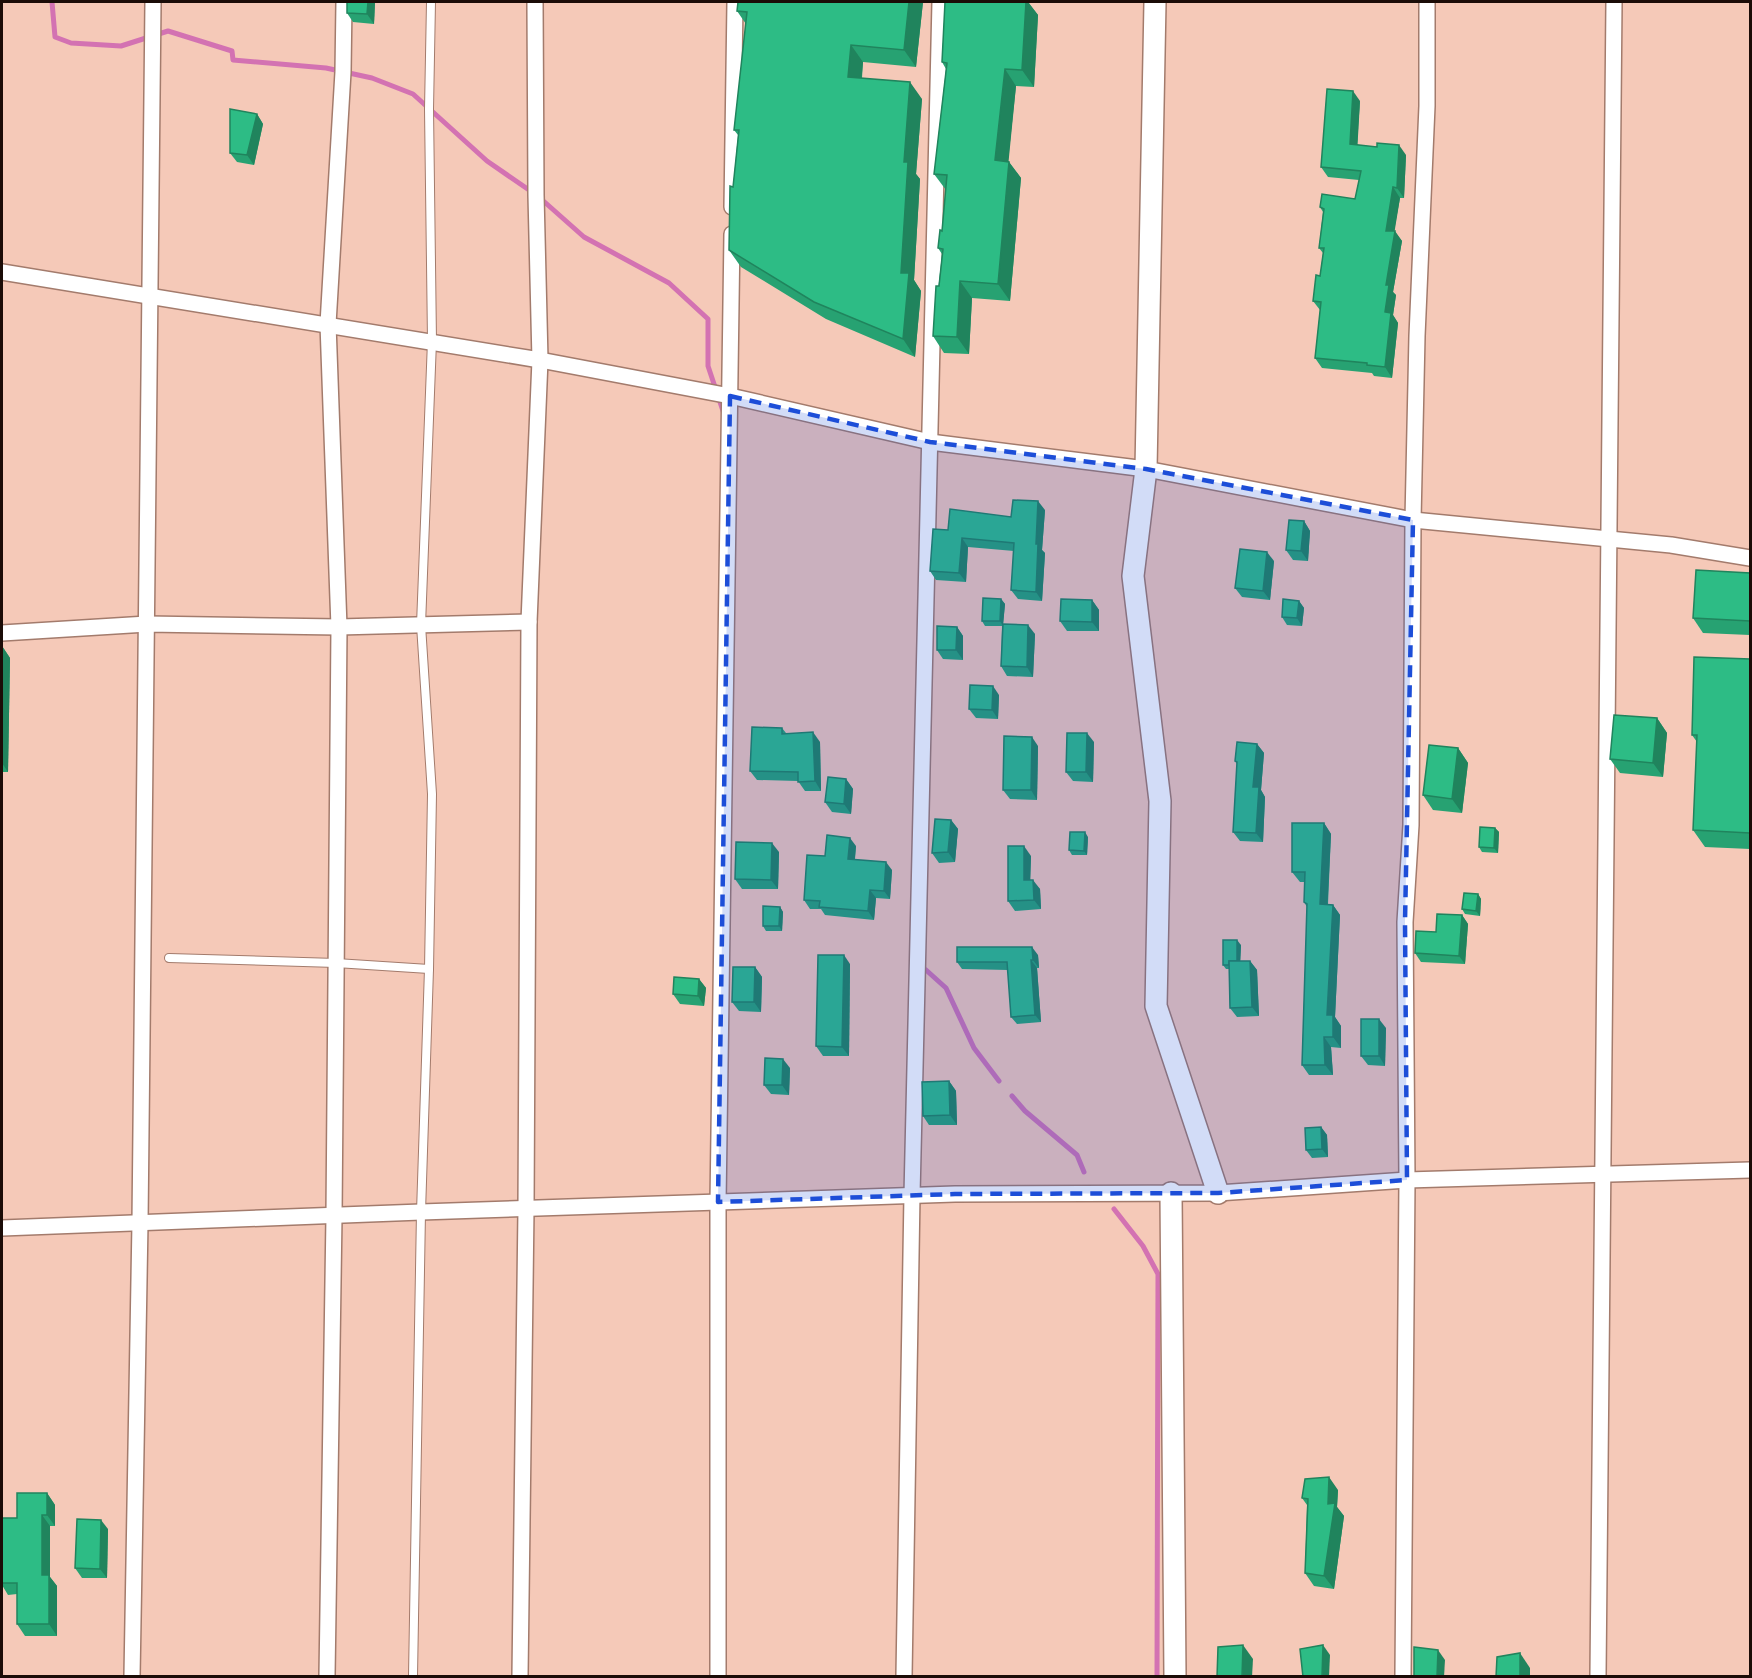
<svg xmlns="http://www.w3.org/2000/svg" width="1752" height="1678" viewBox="0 0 1752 1678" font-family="'Exo 2',sans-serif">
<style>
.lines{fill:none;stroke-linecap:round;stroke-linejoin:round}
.stream{stroke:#d372b2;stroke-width:5}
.lane-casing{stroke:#a37b6c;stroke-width:10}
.street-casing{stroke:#a37b6c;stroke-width:18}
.secondary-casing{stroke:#a37b6c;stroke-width:24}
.lane{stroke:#fff;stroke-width:8}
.street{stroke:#fff;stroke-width:15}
.secondary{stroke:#fff;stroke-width:21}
.wall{fill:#27a272}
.shaded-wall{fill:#20845d}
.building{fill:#2dbc85;stroke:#20845d;stroke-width:1.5}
.marked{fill:#1d4ed8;fill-opacity:0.2;stroke:#1d4ed8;stroke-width:4.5;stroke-dasharray:12 8;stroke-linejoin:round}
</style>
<rect width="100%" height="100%" fill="#f5c9b8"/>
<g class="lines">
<!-- stream -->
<g class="stream">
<polyline points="52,2 55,37 71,43 121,46 168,31 232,51 233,60 326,68 372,78 413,94 487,161 532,192"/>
<polyline points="540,198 584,237 669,283 708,319 708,366 724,414"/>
<polyline points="926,970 946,988 974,1048 999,1081"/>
<polyline points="1012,1096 1025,1111 1077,1155 1084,1172"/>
<polyline points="1114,1209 1143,1246 1158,1274 1157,1676"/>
</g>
<!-- lane casing -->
<g class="lane-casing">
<g id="lane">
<polyline points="169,958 336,963 429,969"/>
<polyline points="413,1676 421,1212 429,969 432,794 421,625 432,341 429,109 431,2"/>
</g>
</g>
<!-- street casing -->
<g class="street-casing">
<g id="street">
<polyline points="732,207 735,2"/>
<polyline points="2,272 540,360 730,396 930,442 1146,469 1413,520 1671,545 1750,558"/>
<polyline points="2,633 147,624 339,627 529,622"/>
<polyline points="2,1228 421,1212 955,1194 1218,1193 1407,1180 1750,1170"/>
<polyline points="132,1676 140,1223 153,2"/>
<polyline points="327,1676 334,1216 339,627 328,324 343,72 344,2"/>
<polyline points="520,1676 526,1209 529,622 540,360 536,195 535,2"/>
<polyline points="718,1676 718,1202 732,234"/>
<polyline points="904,1676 912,1195 940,2"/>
<polyline points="1403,1676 1407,1180 1405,922 1411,825 1413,520 1417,336 1427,106 1427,2"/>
<polyline points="1598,1676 1614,2"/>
</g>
</g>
<!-- secondary casing -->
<g class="secondary-casing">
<g id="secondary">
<polyline points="1155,2 1146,469 1133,576 1160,801 1156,1006 1218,1193"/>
<polyline points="1171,1193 1175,1676"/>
</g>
</g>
<!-- lane -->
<use href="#lane" class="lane"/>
<!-- street -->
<use href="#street" class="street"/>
<!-- secondary -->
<use href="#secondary" class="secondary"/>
</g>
<!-- wall -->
<g class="wall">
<polygon points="347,2 375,2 374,24 353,22 347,13"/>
<polygon points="923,2 916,67 863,62 862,78 922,99 916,174 920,179 914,280 921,291 915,357 826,319 741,267 729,250 733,187 738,135 734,130 746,24 737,11"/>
<polygon points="945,2 1028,2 1038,15 1034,87 1016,86 1008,161 1009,162 1021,178 1010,301 972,298 969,354 944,353 933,336 942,254 938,248 942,231 946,190 934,174 946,69 942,62"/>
<polygon points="1360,101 1357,145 1406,155 1404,198 1400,198 1394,231 1402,241 1393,292 1396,295 1393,315 1398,323 1392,378 1374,376 1372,373 1322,368 1315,358 1320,310 1313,301 1320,276 1323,253 1319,248 1323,212 1320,207 1355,199 1359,180 1328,177 1321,167"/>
<polygon points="257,114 263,124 254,165 237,162 230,153"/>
<polygon points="1045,510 1042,550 1045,553 1042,601 1018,599 1011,590 1014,551 968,547 966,582 936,580 930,571 948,530"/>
<polygon points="1304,521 1310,531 1308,561 1293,560 1286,550"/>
<polygon points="1274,561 1270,600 1242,597 1235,588"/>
<polygon points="1750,573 1750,635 1703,633 1693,618"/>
<polygon points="1001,599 1005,604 1003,624 1035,634 1033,677 1007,676 1001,666 1002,626 985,626 982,621"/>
<polygon points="1092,600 1099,610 1099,631 1067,631 1060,621"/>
<polygon points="1299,601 1304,608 1302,626 1287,625 1282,617"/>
<polygon points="957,627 963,636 963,660 943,659 937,650"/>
<polygon points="2,646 10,658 8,772 2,772"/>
<polygon points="1750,659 1750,849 1705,847 1693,830 1697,742 1692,735"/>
<polygon points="999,695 998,719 976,718 969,709"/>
<polygon points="1657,718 1667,733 1663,777 1620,773 1610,759"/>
<polygon points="782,728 786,733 820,742 821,791 805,791 798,781 757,780 750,771"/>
<polygon points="1094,742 1093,782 1073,781 1066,772"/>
<polygon points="1257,744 1264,753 1261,790 1265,797 1263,842 1240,841 1233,832 1237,764 1235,761"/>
<polygon points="1038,746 1037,800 1010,799 1003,790"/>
<polygon points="1458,748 1468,763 1462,813 1433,810 1423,795"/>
<polygon points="846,779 853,789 851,814 832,812 825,802"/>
<polygon points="951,820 958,829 955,862 939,863 932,853"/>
<polygon points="1324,823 1331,834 1328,904 1333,905 1340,915 1335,1017 1341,1026 1341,1048 1331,1047 1333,1075 1309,1075 1302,1065 1307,907 1304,902 1304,882 1300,882 1292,872"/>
<polygon points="1495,828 1499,832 1498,853 1482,852 1479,847"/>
<polygon points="1088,837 1087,855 1072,855 1069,850"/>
<polygon points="856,846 855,859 892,870 890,899 876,898 874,920 825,915 821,909 810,909 804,900 825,856"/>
<polygon points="779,852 778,889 742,889 735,879"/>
<polygon points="1031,856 1030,880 1040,889 1041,909 1015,911 1008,901"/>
<polygon points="1478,894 1481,899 1480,916 1465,914 1462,909"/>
<polygon points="780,907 783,912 782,931 766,931 763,926"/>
<polygon points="1462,915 1468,924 1465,964 1421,962 1415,953 1436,932"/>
<polygon points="1241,945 1240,961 1250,961 1257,970 1259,1016 1237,1017 1230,1008 1229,969 1226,969 1223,965"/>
<polygon points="1038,955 1039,968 1037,968 1041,1022 1017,1024 1011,1017 1008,970 962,969 957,962"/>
<polygon points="850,964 849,1056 823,1056 816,1046"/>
<polygon points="755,967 762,977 761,1012 739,1011 732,1002"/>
<polygon points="699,979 706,988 704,1006 680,1004 673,994"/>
<polygon points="1386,1028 1385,1066 1368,1065 1361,1056"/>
<polygon points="790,1068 789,1095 771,1094 764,1085"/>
<polygon points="949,1081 956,1091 957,1125 929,1125 923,1116"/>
<polygon points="1321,1127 1327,1135 1328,1157 1312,1158 1306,1150"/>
<polygon points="1338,1490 1337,1507 1344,1516 1334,1589 1314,1586 1305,1573 1307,1505 1302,1498"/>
<polygon points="47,1493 55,1505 55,1526 50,1526 50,1577 57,1586 57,1636 25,1636 17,1624 17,1594 8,1595 2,1585 2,1518 17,1518"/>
<polygon points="108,1529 107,1578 82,1578 75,1568"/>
</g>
<!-- shaded-wall -->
<g class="shaded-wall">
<polygon points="368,2 375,2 374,24 367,14"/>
<polygon points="909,2 923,2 916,67 904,50"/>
<polygon points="1026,2 1028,2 1038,15 1034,87 1022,70"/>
<polygon points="851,45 863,62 860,95 848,77"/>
<polygon points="1005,69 1016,86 1007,177 995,160"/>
<polygon points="910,82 922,99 916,174 920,179 914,280 921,291 915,357 903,339 901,273 904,162"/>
<polygon points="1353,91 1360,101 1357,154 1350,144"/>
<polygon points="257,114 263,124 254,165 247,155"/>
<polygon points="1399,145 1406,155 1404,198 1397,188"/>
<polygon points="1009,162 1021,178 1010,301 998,284"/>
<polygon points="1393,187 1400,198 1393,241 1386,231"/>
<polygon points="1395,231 1402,241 1393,292 1396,295 1393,315 1398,323 1392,378 1385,367 1385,312 1386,285"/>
<polygon points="960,281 972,298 969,354 957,337"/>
<polygon points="1038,501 1045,510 1042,550 1045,553 1042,601 1036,592 1036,544"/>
<polygon points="1304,521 1310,531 1308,561 1301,551"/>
<polygon points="962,538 968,547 966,582 959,573"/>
<polygon points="1267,552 1274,561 1270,600 1263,591"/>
<polygon points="1001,599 1005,604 1003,626 1000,621"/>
<polygon points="1092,600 1099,610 1099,631 1092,622"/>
<polygon points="1299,601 1304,608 1302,626 1297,618"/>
<polygon points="1028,625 1035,634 1033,677 1027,667"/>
<polygon points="957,627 963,636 963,660 956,650"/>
<polygon points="2,646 10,658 8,772 2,763"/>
<polygon points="993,686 999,695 998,719 992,710"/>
<polygon points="1657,718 1667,733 1663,777 1653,763"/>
<polygon points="813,732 820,742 821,791 815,781"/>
<polygon points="1087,733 1094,742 1093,782 1086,772"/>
<polygon points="1032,737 1038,746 1037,800 1031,790"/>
<polygon points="1257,744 1264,753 1261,790 1265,797 1263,842 1256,833 1253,787"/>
<polygon points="1458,748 1468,763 1462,813 1452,799"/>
<polygon points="846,779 853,789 851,814 844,804"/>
<polygon points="951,820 958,829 955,862 948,852"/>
<polygon points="1324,823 1331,834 1327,915 1320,904"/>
<polygon points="1495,828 1499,832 1498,853 1494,848"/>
<polygon points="1085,832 1088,837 1087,855 1084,851"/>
<polygon points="850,838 856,846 854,867 848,859"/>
<polygon points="772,843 779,852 778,889 771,880"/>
<polygon points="1024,846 1031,856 1030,890 1024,880"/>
<polygon points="886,862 892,870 890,899 884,891"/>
<polygon points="1033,880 1040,889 1041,909 1034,900"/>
<polygon points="870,890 876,898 874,920 868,911"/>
<polygon points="1478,894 1481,899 1480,916 1476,911"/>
<polygon points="1333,905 1340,915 1335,1017 1341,1026 1341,1048 1333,1037 1327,1015"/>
<polygon points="780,907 783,912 782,931 779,926"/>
<polygon points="1462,915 1468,924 1465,964 1459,956"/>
<polygon points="1237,940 1241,945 1240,970 1237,965"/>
<polygon points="1032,947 1038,955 1039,968 1033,960"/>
<polygon points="844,955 850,964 849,1056 842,1047"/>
<polygon points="1031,960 1037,968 1041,1022 1035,1015"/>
<polygon points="1250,961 1257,970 1259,1016 1252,1007"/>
<polygon points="755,967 762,977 761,1012 754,1002"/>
<polygon points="699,979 706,988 704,1006 698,996"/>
<polygon points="1379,1019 1386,1028 1385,1066 1379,1056"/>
<polygon points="1324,1037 1331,1047 1333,1075 1325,1065"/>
<polygon points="783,1059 790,1068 789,1095 782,1085"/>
<polygon points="949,1081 956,1091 957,1125 950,1115"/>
<polygon points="1321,1127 1327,1135 1328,1157 1322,1149"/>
<polygon points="1329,1477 1338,1490 1337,1507 1344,1516 1334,1589 1324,1576"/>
<polygon points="47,1493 55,1505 55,1526 47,1515"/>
<polygon points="42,1515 50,1526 50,1577 57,1586 57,1636 49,1624 42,1575"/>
<polygon points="101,1520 108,1529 107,1578 100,1569"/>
<polygon points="1243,1645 1253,1659 1252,1677 1242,1677"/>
<polygon points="1323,1645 1330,1655 1329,1677 1322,1677"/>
<polygon points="1438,1650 1445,1660 1444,1677 1437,1677"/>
<polygon points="1520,1653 1530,1668 1530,1677 1520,1677"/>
</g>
<!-- building -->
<g class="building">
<polygon points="347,2 368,2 367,14 347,13"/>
<polygon points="738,2 909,2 904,50 851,45 848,77 910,82 904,162 908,162 901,273 909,273 903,339 814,302 729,250 730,186 733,187 739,130 734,130 747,12 737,11"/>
<polygon points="945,2 1026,2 1022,70 1005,69 995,160 1009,162 998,284 960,281 957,337 933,336 936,286 939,286 943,249 938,248 940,230 942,231 947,175 934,174 947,63 942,62"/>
<polygon points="1327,89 1353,91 1350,144 1377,147 1377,143 1399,145 1397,188 1393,187 1386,231 1395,231 1386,285 1389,285 1385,312 1391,313 1385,367 1367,365 1367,363 1315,358 1321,302 1313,301 1316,275 1320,276 1324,248 1319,248 1324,209 1320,207 1322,194 1355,199 1361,171 1321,167"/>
<polygon points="230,109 257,114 247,155 230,153"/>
<polygon points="1013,500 1038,501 1036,544 1038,544 1036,592 1011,590 1014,543 962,538 959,573 930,571 933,529 948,530 950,509 1011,517"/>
<polygon points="1289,520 1304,521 1301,551 1286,550"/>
<polygon points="1240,549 1267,552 1263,591 1235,588"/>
<polygon points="1696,570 1750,573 1750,621 1693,618"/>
<polygon points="983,598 1001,599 1000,621 982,621"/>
<polygon points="1061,599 1092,600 1092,622 1060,621"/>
<polygon points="1283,599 1299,601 1297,618 1282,617"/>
<polygon points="1003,624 1028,625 1027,667 1001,666"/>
<polygon points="937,626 957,627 956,650 937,650"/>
<polygon points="1694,657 1750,659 1750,833 1693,830 1697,735 1692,735"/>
<polygon points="970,685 993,686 992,710 969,709"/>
<polygon points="1614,715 1657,718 1653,763 1610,759"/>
<polygon points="752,727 782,728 782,734 813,732 815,781 798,782 798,772 750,771"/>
<polygon points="1067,733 1087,733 1086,772 1066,772"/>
<polygon points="1004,736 1032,737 1031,790 1003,790"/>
<polygon points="1237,742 1257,744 1253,787 1259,787 1256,833 1233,832 1237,762 1235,761"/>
<polygon points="1429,745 1458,748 1452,799 1423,795"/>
<polygon points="828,777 846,779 844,804 825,802"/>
<polygon points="935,819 951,820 948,852 932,853"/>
<polygon points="1292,823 1324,823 1320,904 1333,905 1327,1015 1333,1015 1333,1037 1324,1037 1325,1065 1302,1065 1307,904 1304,902 1305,872 1292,872"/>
<polygon points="1480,827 1495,828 1494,848 1479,847"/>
<polygon points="1070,832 1085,832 1084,851 1069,850"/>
<polygon points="827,835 850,838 848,859 886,862 884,891 870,890 868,911 819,907 820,901 804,900 807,855 825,856"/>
<polygon points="736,842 772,843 771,880 735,879"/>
<polygon points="1008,846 1024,846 1024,880 1033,880 1034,900 1008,901"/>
<polygon points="1464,893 1478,894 1476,911 1462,909"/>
<polygon points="763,906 780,907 779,926 763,926"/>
<polygon points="1437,914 1462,915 1459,956 1415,953 1416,931 1436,932"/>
<polygon points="1223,940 1237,940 1237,961 1229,961 1229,965 1223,965"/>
<polygon points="957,947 1032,947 1033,960 1031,960 1035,1015 1011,1017 1007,962 957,962"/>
<polygon points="818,955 844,955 842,1047 816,1046"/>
<polygon points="1229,961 1250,961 1252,1007 1230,1008"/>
<polygon points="733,967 755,967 754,1002 732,1002"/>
<polygon points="674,977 699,979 698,996 673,994"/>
<rect x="1361" y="1019" width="18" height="37"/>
<polygon points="765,1058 783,1059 782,1085 764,1085"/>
<polygon points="949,1081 950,1115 923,1116 922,1082"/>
<polygon points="1321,1127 1322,1149 1306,1150 1305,1128"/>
<polygon points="1329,1477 1328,1504 1335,1503 1324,1576 1305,1573 1308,1499 1302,1498 1305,1479"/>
<polygon points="17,1493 47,1493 47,1515 42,1515 42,1575 49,1575 49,1624 17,1624 17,1583 2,1583 2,1518 17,1518"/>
<polygon points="77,1519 101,1520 100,1569 75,1568"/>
<polygon points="1243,1645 1242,1677 1217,1677 1218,1647"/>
<polygon points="1323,1645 1322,1677 1303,1677 1300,1649"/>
<polygon points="1414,1647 1438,1650 1437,1677 1414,1677"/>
<polygon points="1520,1653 1520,1677 1496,1677 1497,1657"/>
</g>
<!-- marked area -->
<path class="marked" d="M730,396L930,442L1146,469L1413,520L1405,922L1407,1180L1218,1193L955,1194L718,1202Z"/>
<!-- border -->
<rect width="1752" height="1678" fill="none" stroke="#1b0c07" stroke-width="6"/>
</svg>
